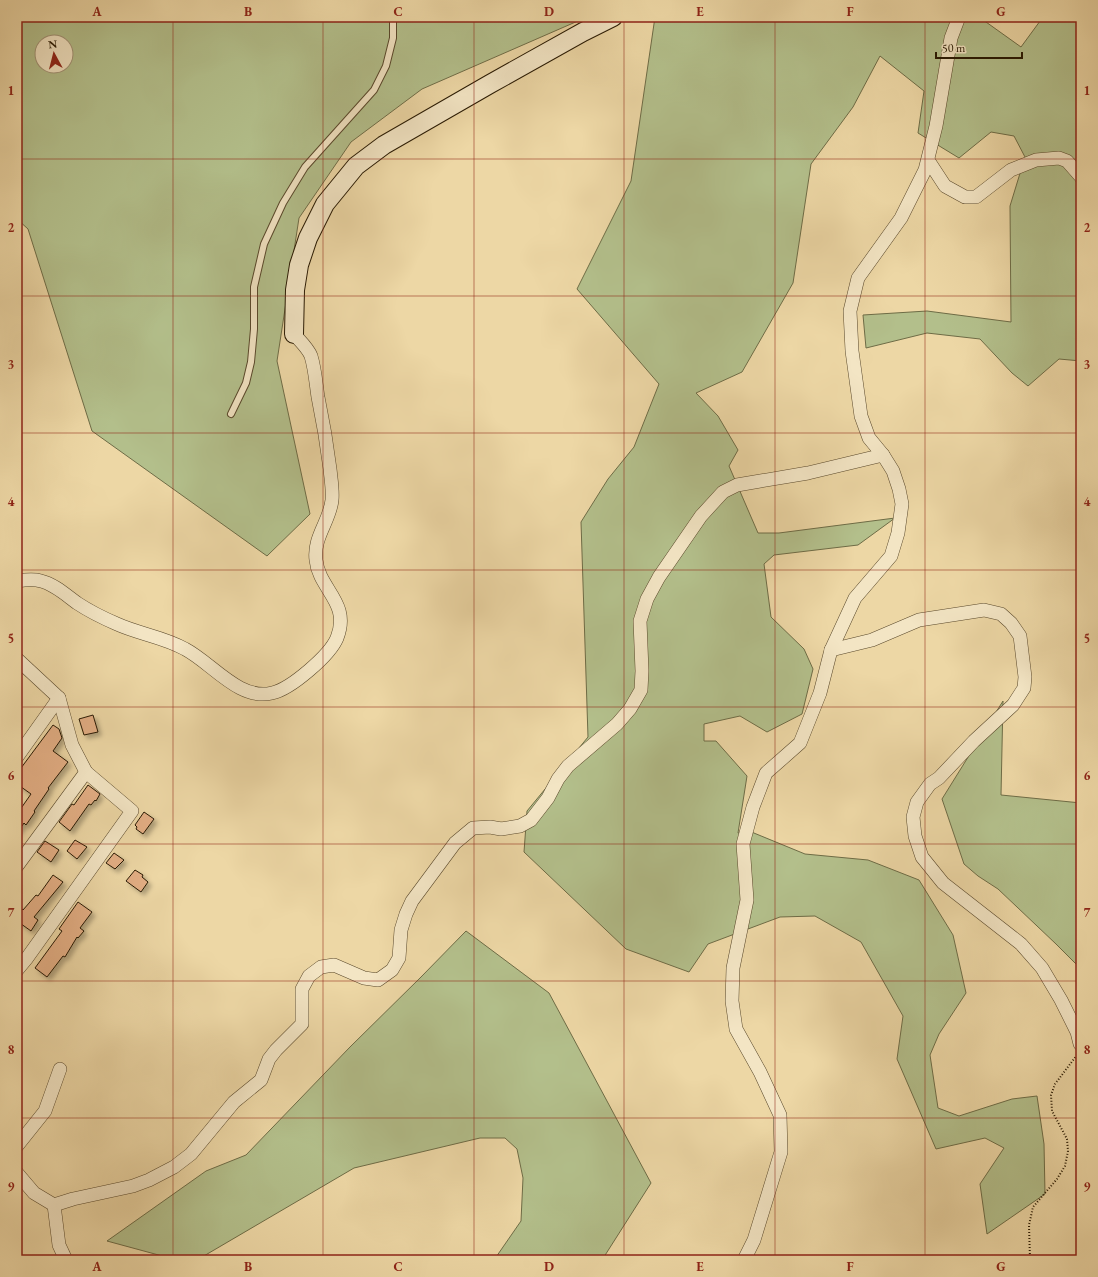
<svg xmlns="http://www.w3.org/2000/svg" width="1098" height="1277" viewBox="0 0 1098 1277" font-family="'EB Garamond',serif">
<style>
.green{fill:#b3bf8b;stroke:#6e6c46;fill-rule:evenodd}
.building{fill:#e3ae84;stroke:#281902;filter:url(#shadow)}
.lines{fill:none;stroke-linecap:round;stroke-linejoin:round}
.lane-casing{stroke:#59482b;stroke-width:8}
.street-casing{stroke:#59482b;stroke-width:14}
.secondary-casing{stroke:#281902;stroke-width:20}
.path{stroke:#281902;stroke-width:2;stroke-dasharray:1 2;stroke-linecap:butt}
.lane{stroke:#f3e5c4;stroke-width:6}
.street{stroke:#f3e5c4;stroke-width:13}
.secondary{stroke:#f3e5c4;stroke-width:18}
.grid{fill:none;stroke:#8f2418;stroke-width:1;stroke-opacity:0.55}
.neatline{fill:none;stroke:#8f2418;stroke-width:1.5}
.grid-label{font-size:13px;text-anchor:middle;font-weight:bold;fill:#8f2418}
</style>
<defs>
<filter id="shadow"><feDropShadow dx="3.5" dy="3.5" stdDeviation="2" flood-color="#0004"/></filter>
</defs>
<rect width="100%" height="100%" fill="#edd7a5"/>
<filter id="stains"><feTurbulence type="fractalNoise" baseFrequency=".005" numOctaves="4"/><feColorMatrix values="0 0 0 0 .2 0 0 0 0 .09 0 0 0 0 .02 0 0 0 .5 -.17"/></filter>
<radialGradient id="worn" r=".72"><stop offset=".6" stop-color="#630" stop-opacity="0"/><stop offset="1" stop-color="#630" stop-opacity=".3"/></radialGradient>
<!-- green -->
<g class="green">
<path d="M17,17H587L422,89L351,142L299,218L277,361L310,514L267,556L92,431L28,229L17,219ZM42,42H66V66H42Z"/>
<polygon points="655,17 979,17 1021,47 1043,17 1081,17 1081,361 1059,359 1028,386 1012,373 980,339 927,333 866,348 863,315 927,311 1011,322 1010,206 1025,157 1014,136 991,132 959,158 918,133 924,91 880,56 853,107 811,164 793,283 742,372 696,393 718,416 738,450 729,466 758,533 779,533 895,518 858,545 774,555 764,564 771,617 804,649 813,669 802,714 767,732 740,716 704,724 704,741 716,741 747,776 738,833 749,831 805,854 868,860 919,880 953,935 966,993 939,1034 930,1055 938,1108 959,1116 1012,1099 1037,1096 1044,1144 1045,1194 987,1234 980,1184 1004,1148 985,1138 936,1149 897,1059 903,1016 861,942 815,916 780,917 708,944 689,972 626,949 524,852 527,811 588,737 581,522 608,479 634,447 659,384 577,289 631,181"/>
<polygon points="1003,701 1001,795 1081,803 1081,969 1056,944 998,889 978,876 964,864 942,799"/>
<polygon points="466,931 549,993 651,1183 602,1260 494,1260 521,1221 523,1178 517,1149 505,1138 480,1138 354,1168 197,1260 177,1260 107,1241 206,1171 246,1155 350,1047 421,977"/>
</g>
<!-- building -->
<g class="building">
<polygon points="93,715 98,732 84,735 79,719"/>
<polygon points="53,725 59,729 62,738 53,751 68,762 48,788 49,789 34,811 35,812 26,825 24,823 17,833 17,814 31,794 17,784 17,766 21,768"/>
<polygon points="88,785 100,794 96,801 95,800 91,805 89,804 70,831 59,822 72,804 74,805"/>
<polygon points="144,812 154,819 143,834 136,829 137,827 135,825"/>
<polygon points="75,840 87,847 77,859 67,851"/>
<polygon points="45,841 59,850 51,862 37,852"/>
<polygon points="114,853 124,860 115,869 106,863"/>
<polygon points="135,870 143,875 142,877 148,882 141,892 126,881"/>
<polygon points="53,875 63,882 34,917 38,920 31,931 17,921 17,905 23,910 36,895 38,896"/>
<polygon points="78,902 92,912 80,928 84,931 78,938 77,937 65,957 63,956 47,977 35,968 62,931 59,929"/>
</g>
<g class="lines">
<!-- lane casing -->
<g class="lane-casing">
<polyline id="lane" points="231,414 246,383 251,362 254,329 254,287 264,244 283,203 305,167 374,90 386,66 393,38 393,17"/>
</g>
<!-- street casing -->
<g class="street-casing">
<g id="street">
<polyline points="928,160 945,186 965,197 976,197 1011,170 1036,160 1059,158 1067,161 1081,177"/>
<path d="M17,581C24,580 34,579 41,581C54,584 66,595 77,603C89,611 103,618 117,624C139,634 164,637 185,649C212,663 239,701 272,693C291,689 330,655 337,638C351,602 319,590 316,560C313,537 330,521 332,500C333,490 331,479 330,469C327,445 323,421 318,397C316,384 315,369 311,356C308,348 299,340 294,334"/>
<polyline points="831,650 872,640 919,620 984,610 1001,614 1011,623 1020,636 1025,677 1024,688 1013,705 974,741 939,778 930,784 917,802 913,817 915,836 922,857 943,883 1021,944 1042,968 1061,1000 1077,1032 1080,1044"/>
<polyline points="17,659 59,698 72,745 86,772 132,811 27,958 17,970"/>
<polyline points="17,757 59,698"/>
<polyline points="17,866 86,772"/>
<polyline points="17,1146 45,1111 60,1069"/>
<polyline points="17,1173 34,1193 54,1205 73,1199 133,1186 149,1180 174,1167 191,1154 234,1102 261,1080 269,1059 276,1050 302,1024 302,989 309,976 321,967 334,965 364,978 378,980 392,970 399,958 401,930 406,914 412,901 455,843 473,828 490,827 501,829 520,826 531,820 548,798 558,779 568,766 617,724 630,709 641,690 642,671 640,621 647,599 659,577 701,516 723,492 737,485 808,473 883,455"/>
<polyline points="54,1205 59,1245 66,1260"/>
<polyline points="744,1260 754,1240 781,1152 780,1115 760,1072 736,1029 732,1001 733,968 747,900 743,844 753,807 766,773 800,743 820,693 831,650 855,598 891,556 898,533 902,504 899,489 893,471 883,455 869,438 861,416 852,351 850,311 858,278 901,218 925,170 936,126 951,38 959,17"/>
</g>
</g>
<!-- secondary casing -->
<g class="secondary-casing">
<polyline id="secondary" points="294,334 295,290 299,265 308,238 325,204 356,166 384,145 490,84 583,32 613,17"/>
</g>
<!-- path -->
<polyline class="path" points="1030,1260 1029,1225 1033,1207 1057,1179 1065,1166 1068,1151 1067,1139 1052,1111 1051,1095 1055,1084 1077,1055"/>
<!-- lane -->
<use href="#lane" class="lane"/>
<!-- street -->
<use href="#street" class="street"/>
<!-- secondary -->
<use href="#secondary" class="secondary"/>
</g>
<!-- grid -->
<path class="grid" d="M173,17V1260M323,17V1260M474,17V1260M624,17V1260M775,17V1260M925,17V1260M17,159H1081M17,296H1081M17,433H1081M17,570H1081M17,707H1081M17,844H1081M17,981H1081M17,1118H1081"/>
<!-- margin -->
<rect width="1098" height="1277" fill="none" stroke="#edd7a5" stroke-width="44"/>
<!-- north arrow -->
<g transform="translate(54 54) rotate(353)"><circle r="19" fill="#f3e5c4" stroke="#a29376"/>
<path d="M0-3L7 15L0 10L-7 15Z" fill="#8f2418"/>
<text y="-6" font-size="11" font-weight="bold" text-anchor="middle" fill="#281902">N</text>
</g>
<!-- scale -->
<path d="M936 52v6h86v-6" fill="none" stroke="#281902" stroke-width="2"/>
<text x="942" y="52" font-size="12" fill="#281902" stroke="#f3e5c4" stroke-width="3" paint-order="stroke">50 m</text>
<rect x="22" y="22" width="1054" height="1233" class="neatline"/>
<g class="grid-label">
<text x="97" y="16">A</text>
<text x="248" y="16">B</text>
<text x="398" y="16">C</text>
<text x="549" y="16">D</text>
<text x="700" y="16">E</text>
<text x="850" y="16">F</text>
<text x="1001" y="16">G</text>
<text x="11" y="95">1</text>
<text x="1087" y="95">1</text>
<text x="11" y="232">2</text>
<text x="1087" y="232">2</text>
<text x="11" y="369">3</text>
<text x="1087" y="369">3</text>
<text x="11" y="506">4</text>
<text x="1087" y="506">4</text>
<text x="11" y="643">5</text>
<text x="1087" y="643">5</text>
<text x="11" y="780">6</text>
<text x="1087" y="780">6</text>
<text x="11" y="917">7</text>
<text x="1087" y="917">7</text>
<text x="11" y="1054">8</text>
<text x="1087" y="1054">8</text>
<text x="11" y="1191">9</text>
<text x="1087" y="1191">9</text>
<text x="97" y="1271">A</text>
<text x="248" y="1271">B</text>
<text x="398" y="1271">C</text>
<text x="549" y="1271">D</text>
<text x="700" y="1271">E</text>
<text x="850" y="1271">F</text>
<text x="1001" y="1271">G</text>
</g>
<rect width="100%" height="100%" filter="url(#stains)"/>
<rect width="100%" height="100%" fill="url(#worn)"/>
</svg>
